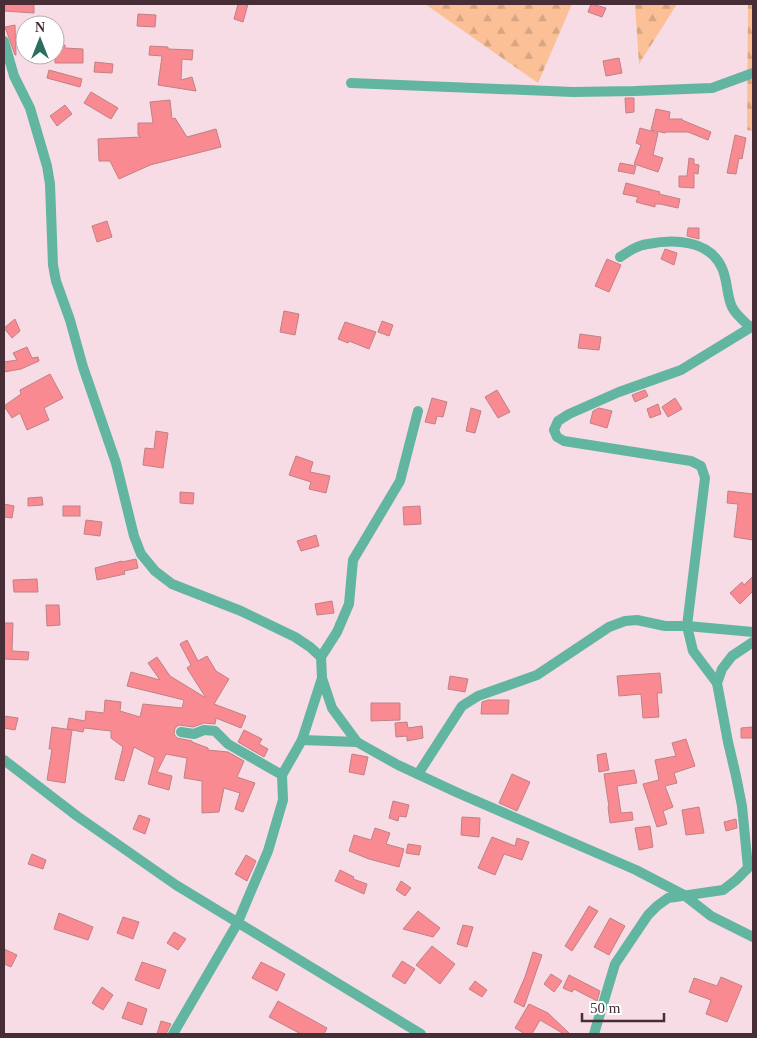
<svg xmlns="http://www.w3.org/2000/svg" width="757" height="1038" viewBox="0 0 757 1038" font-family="Georgia,serif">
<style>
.forest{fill:url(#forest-firs)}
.building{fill:#fa8a92;stroke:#c08184}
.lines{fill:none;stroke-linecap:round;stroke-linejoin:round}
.minor{stroke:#61b5a1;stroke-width:10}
</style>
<defs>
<pattern id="forest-firs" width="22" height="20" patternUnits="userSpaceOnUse" patternTransform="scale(1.25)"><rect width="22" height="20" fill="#fbc096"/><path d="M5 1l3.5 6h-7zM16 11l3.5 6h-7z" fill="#d8a582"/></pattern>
</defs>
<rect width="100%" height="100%" fill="#f7dce5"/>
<!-- forest -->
<g class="forest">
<polygon points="425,4 572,4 538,83"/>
<polygon points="635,4 677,4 639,64"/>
<polygon points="748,4 753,4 753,131 747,130"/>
</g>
<!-- building -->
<g class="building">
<polygon points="4,4 34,4 34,13 4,11"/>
<polygon points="238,4 248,4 243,22 234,19"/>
<polygon points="591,4 606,8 602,17 588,12"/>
<polygon points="138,14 156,15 155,27 137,26"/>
<polygon points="15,25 16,55 15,55 5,27"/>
<polygon points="55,45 65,45 65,48 83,49 83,63 55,63"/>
<polygon points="150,46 168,47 168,49 193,50 192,60 182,59 181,80 192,77 196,91 158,85 162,56 149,55"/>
<polygon points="619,58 622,73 606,76 603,61"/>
<polygon points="95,62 113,64 112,73 94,72"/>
<polygon points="49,70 82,79 80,87 47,78"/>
<polygon points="91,92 118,108 111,119 84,103"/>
<polygon points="625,98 634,98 634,112 626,113"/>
<polygon points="170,100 172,119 175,118 187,137 216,129 221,147 150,165 119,179 110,161 99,161 98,139 141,137 138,135 138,123 153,123 150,102"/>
<polygon points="65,105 72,114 57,126 50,116"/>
<polygon points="656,109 670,112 669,119 682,119 682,120 711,132 708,140 688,132 666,132 665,133 651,130"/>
<polygon points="640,128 658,133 653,155 663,158 658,172 634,164 641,145 636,143"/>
<polygon points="735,135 746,138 742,159 739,158 736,174 727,173"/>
<polygon points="689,158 694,159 694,164 699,165 698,174 694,173 694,188 679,187 679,176 687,176"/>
<polygon points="620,163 636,166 634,174 618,171"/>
<polygon points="626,183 660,192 659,194 680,199 678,208 660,204 655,204 655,207 636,202 638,197 623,194"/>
<polygon points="107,221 112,237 97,242 92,226"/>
<polygon points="688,228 699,228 699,239 687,236"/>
<polygon points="665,249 677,253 674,265 661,259"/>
<polygon points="607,259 621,265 609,292 595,286"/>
<polygon points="284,311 299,314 295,335 280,332"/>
<polygon points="15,319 20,331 12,338 4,328"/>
<polygon points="382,321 393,325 389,336 378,332"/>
<polygon points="345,322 376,332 369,349 349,341 348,343 338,339"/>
<polygon points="580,334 601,337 599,350 578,348"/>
<polygon points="27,347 32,358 38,357 39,361 21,369 4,372 4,362 17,360 13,353"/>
<polygon points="50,374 63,398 44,408 49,420 27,430 20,413 12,418 4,406 21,394 20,390"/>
<polygon points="497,390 510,412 498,418 485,397"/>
<polygon points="645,390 648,396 635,402 632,395"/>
<polygon points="432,398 447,402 443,417 437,416 435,424 425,422"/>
<polygon points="675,398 682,409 668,417 662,407"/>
<polygon points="658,404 661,414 650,418 647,409"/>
<polygon points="471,408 481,411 475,433 466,431"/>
<polygon points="599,408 612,411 607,428 590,423 593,411"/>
<polygon points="156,431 168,433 163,468 143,465 145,448 154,449"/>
<polygon points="296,456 313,462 310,472 330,476 326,493 309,489 311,482 289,475"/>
<polygon points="728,491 753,494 753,540 734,537 738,504 727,503"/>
<polygon points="180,492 194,493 193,504 180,503"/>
<polygon points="42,497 43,505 28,506 28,498"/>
<polygon points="4,504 14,506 12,518 4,517"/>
<rect x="63" y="506" width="17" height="10"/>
<polygon points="420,506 421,524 404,525 403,507"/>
<polygon points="86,520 102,522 100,536 84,534"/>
<polygon points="316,535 319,546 301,551 297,541"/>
<polygon points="136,559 138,568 124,571 125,574 97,580 95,568 122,561 122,562"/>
<polygon points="753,576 753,591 740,604 730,593 742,582 744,585"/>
<polygon points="37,579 38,592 14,592 13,580"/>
<polygon points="332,601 334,613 317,615 315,604"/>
<polygon points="46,605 59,605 60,625 47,626"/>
<polygon points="4,623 13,623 12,651 29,652 28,660 4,659"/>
<polygon points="187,640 198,661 207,656 216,671 229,679 214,704 246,716 241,728 216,718 215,724 204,723 193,727 179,725 175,728 174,734 177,738 192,741 192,742 208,748 208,750 228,752 244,761 237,777 255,783 243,812 235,809 240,793 224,788 219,812 202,813 202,781 184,778 187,758 166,754 157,772 172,776 169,790 148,784 155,758 134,747 124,781 115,779 123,747 111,738 111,731 84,728 83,732 67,729 69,718 85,721 86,711 104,713 105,700 121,702 120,711 140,717 143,704 182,708 184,700 127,686 131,672 160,680 148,663 157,657 170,676 206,698 187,668 191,665 180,644"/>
<polygon points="660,673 662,693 657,693 659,717 643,718 641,694 619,696 617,676"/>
<polygon points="450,676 468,679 465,692 448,689"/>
<polygon points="488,700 509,700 508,714 481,714 482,702"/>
<polygon points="371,703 400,703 400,720 371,721"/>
<polygon points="4,716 18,718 15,730 4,728"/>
<polygon points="407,722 408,728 422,726 423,738 407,741 407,736 396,737 395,723"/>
<polygon points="52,727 72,730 65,783 47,780 52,749 49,749"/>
<polygon points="753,727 753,738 741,738 741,728"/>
<polygon points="244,730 262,739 259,744 268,749 264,757 238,742"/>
<polygon points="686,739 695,766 674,773 677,783 665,786 673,807 663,811 667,824 657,827 643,784 659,780 655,760 676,756 672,743"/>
<polygon points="606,753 609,770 599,772 597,755"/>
<polygon points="352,754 368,757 364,775 349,772"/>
<polygon points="634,770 637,783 617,786 621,813 632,812 633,820 610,823 608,807 609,807 604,774"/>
<polygon points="512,774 530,782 517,811 499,803"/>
<polygon points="393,801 409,805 406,817 399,816 398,821 389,818"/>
<polygon points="699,807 704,833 686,835 682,810"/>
<polygon points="139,815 150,819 145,834 133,829"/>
<polygon points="462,817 480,818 479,837 461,835"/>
<polygon points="736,819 737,828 726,831 724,822"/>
<polygon points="650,826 653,847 639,850 635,828"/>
<polygon points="375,828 390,833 386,844 404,849 399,867 369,859 349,851 354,835 371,840"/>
<polygon points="492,837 515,846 517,838 529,842 522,860 504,854 495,875 478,868"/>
<polygon points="408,844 421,846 419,855 406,853"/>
<polygon points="32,854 46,860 43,869 28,864"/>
<polygon points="246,855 256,861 247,881 235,874"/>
<polygon points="340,870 354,877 353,879 367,884 364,894 335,881"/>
<polygon points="401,881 411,888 405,896 396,890"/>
<polygon points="589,906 598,911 572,951 565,946"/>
<polygon points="418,911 440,928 433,937 403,929"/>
<polygon points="59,913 93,927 88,940 54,929"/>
<polygon points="123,917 139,922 133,939 117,933"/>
<polygon points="610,918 625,926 609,955 594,947"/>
<polygon points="463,925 473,927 467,947 457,944"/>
<polygon points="174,932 186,939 178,950 167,943"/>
<polygon points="432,946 455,964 440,984 416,965"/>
<polygon points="4,949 17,955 11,967 4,964"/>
<polygon points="533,952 542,955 524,1007 514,1002 525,977"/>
<polygon points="402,961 415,969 405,984 392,976"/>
<polygon points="142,962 166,970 159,989 135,980"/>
<polygon points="261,962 285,974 277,991 252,978"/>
<polygon points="551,974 562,981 554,992 544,984"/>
<polygon points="569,975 600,991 597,1001 574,989 572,992 563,988"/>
<polygon points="721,977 742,986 727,1022 706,1014 711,1000 689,992 694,978 717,986"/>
<polygon points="475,981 487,990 482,997 469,989"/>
<polygon points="102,987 113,995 103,1010 92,1003"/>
<polygon points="278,1001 327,1028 324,1034 301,1034 269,1017"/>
<polygon points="128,1002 147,1009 142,1025 122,1018"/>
<polygon points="529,1004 548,1013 569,1033 568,1034 564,1034 540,1020 532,1034 525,1034 515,1028"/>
<polygon points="161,1021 171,1024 166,1034 157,1034"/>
</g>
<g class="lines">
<!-- minor -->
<g class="minor">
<polyline points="4,41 14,76 30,108 47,166 50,184 53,265 56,281 70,320 83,367 116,463 134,536 141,554 155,571 172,584 241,611 295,637 310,647 321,657 322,678 302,740 282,775 283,800 268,851 237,924 173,1034"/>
<polyline points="351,83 573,92 635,91 712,88 753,73"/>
<path d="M620,257C629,251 638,245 648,244C674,239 708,240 721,266C728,279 726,294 732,307C736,315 744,321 750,327"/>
<polyline points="321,657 337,632 349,604 353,560 400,481 418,411"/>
<polyline points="322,678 332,708 357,742 398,765 458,793 636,870 684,895 711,916 753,937"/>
<polyline points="717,683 693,651 687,626 705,478 701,466 691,461 564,441 557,437 554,430 558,421 569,414 619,392 681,370 753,326"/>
<polyline points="181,732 194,734 204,730 215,731 228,744 282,775"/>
<polyline points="302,740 357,742"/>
<polyline points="4,760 77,816 176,885 421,1034"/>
<polyline points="418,774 462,706 478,696 537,675 609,627 625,621 637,620 665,626 687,626 753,632"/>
<polyline points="594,1034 615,964 648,915 657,906 668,898 723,890 736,880 748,868 742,806 736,776 728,742 717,683 722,669 732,656 753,642"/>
</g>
</g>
<!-- border -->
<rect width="757" height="1038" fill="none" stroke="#462d36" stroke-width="10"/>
<!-- north arrow -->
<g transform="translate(40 40)"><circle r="24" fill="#ffffff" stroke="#b5abaf"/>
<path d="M0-4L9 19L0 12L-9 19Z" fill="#2b6e5f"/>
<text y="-8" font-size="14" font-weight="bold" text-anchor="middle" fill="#462d36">N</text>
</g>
<!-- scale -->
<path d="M582 1013v8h82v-8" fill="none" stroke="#462d36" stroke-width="2.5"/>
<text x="590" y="1013" font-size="15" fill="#462d36" stroke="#ffffff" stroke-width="4" paint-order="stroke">50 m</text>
</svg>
